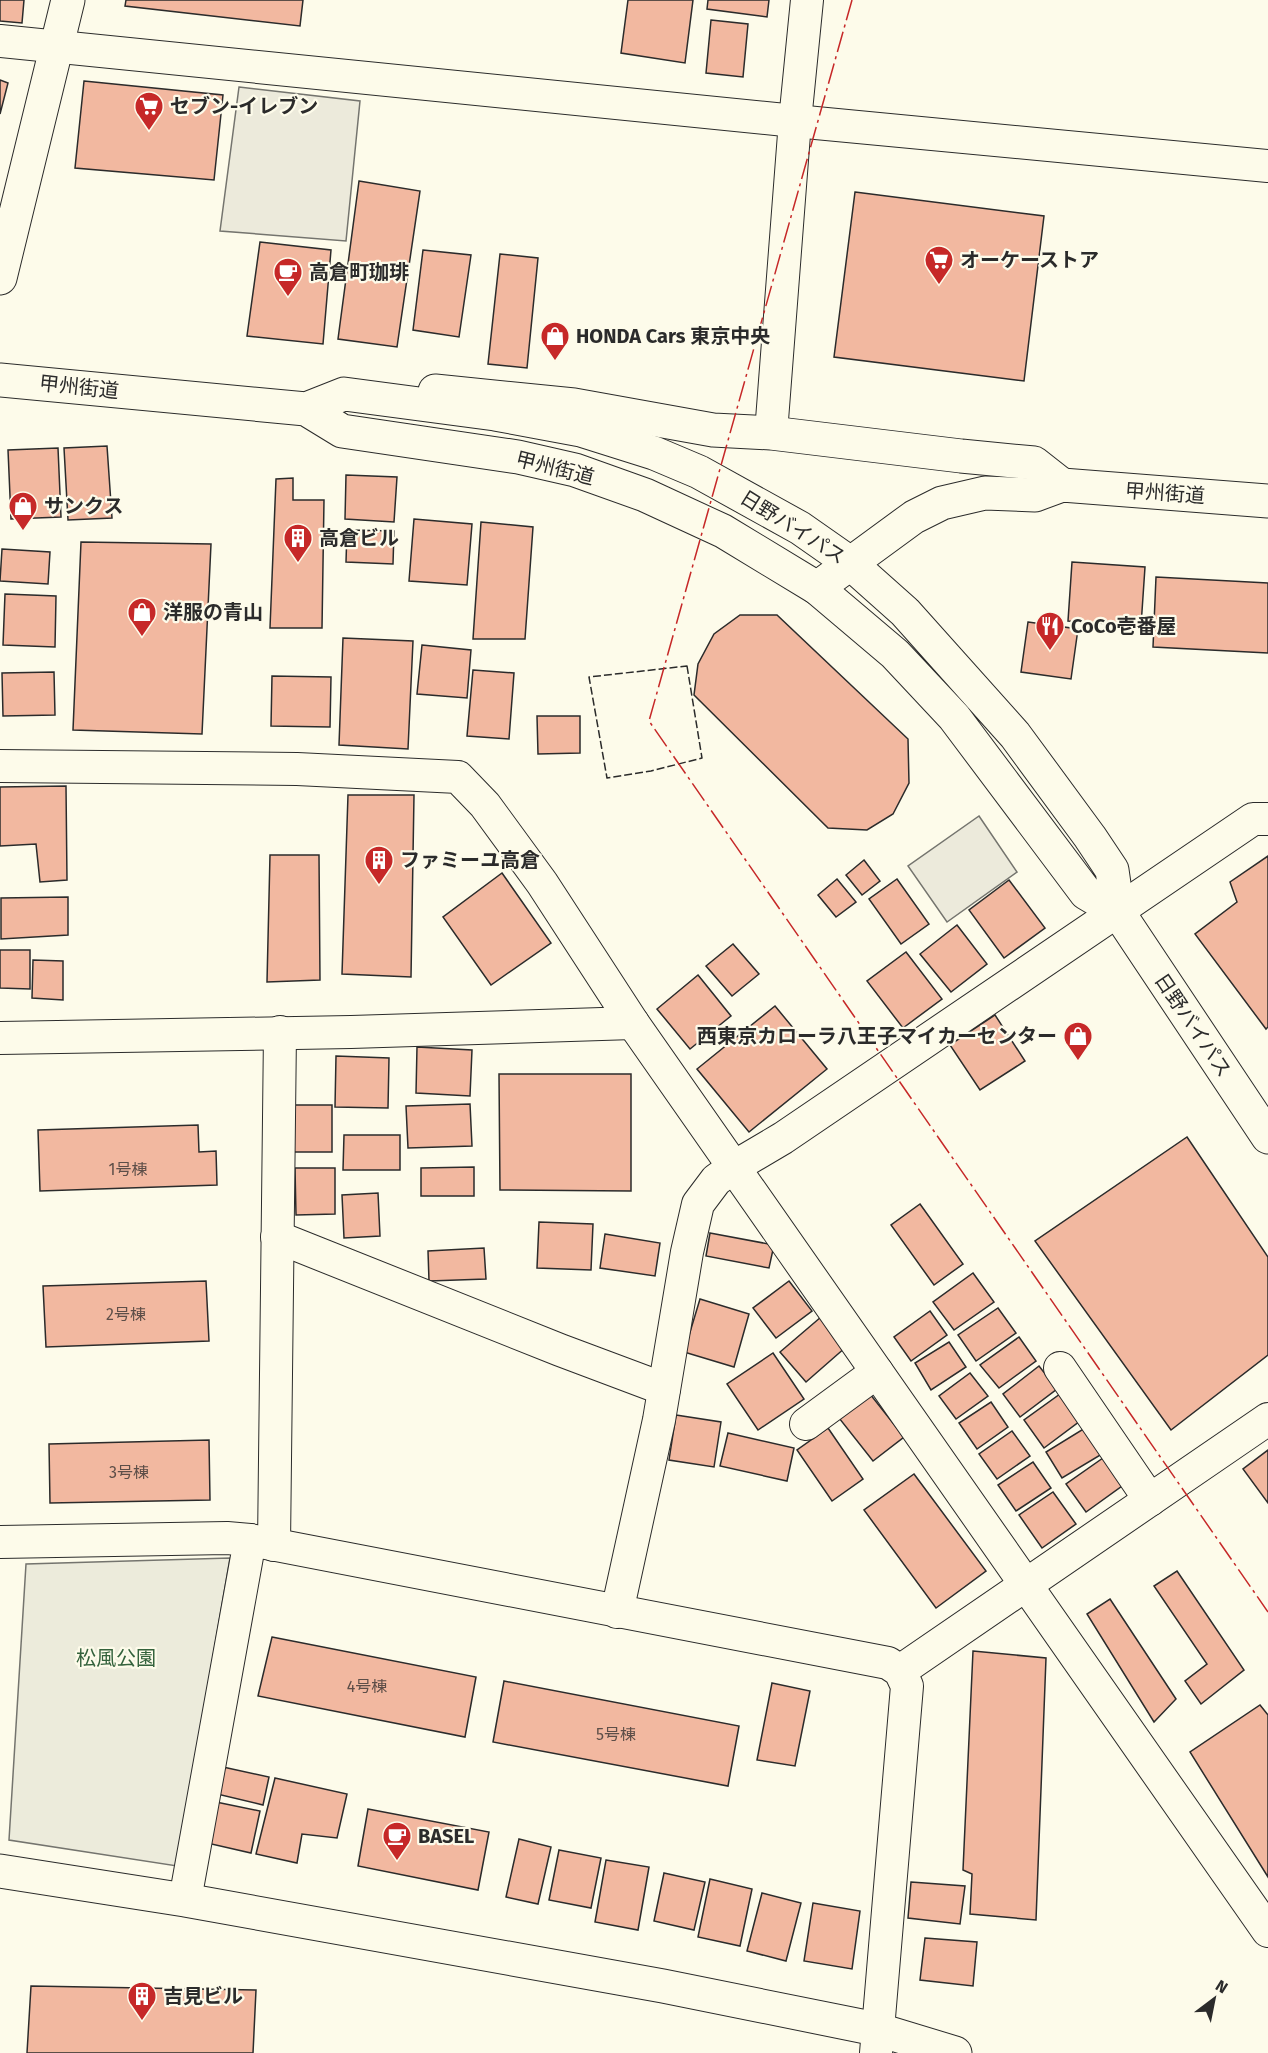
<svg xmlns="http://www.w3.org/2000/svg" width="1268" height="2053" viewBox="0 0 1268 2053" font-family="'Fira Sans','Noto Sans JP',sans-serif">
<style>
.green{fill:#ecebdb;stroke:#74746e;stroke-width:1.5}
.parking{fill:#eceadb;stroke:#74746e;stroke-width:1.5}
.building{fill:#f2b8a0;stroke:#2b2b2b;stroke-width:1.5}
.lines{fill:none;stroke-linecap:round;stroke-linejoin:round}
.minor-casing{stroke:#2b2b2b;stroke-width:34}
.tertiary-casing{stroke:#2b2b2b;stroke-width:35}
.secondary-casing{stroke:#2b2b2b;stroke-width:35}
.trunk-casing{stroke:#2b2b2b;stroke-width:35}
.minor{stroke:#fdfbea;stroke-width:32}
.tertiary{stroke:#fdfbea;stroke-width:33}
.secondary{stroke:#fdfbea;stroke-width:33}
.trunk{stroke:#fdfbea;stroke-width:33}
.fence{stroke:#2b2b2b;stroke-width:1.5;stroke-dasharray:8 3;stroke-linecap:butt}
.power{stroke:#c62828;stroke-width:1.5;stroke-dasharray:21 4.5 3 4.5;stroke-linecap:butt}
.labels{text-anchor:middle;stroke-width:4.5;stroke-linejoin:round;paint-order:stroke}
.number-label{font-size:16px;fill:#5d4e48}
.poi-label{font-size:20px;font-weight:bold;fill:#2b2b2b;stroke:#fdfbea;text-anchor:start}
.street-label{font-size:20px;fill:#2b2b2b;stroke:#fdfbea}
.park-label{font-size:20px;fill:#34623c;stroke:#fdfbea}
</style>
<rect width="100%" height="100%" fill="#fdfbea"/>
<!-- green -->
<polygon class="green" points="230,1558 177,1866 9,1840 26,1564"/>
<!-- parking -->
<g class="parking">
<polygon points="239,87 360,101 346,241 220,231"/>
<polygon points="979,816 1017,872 947,922 908,866"/>
</g>
<!-- building -->
<g class="building">
<polygon points="0,0 24,0 22,23 0,21"/>
<polygon points="126,0 303,0 300,26 125,6"/>
<polygon points="628,0 693,0 685,63 621,53"/>
<polygon points="708,0 769,0 767,17 707,9"/>
<polygon points="711,20 748,24 743,77 706,73"/>
<polygon points="0,80 8,83 0,114"/>
<polygon points="84,81 223,95 214,180 75,168"/>
<polygon points="359,181 420,191 397,347 338,339"/>
<polygon points="855,192 1044,216 1024,381 834,357"/>
<polygon points="260,242 331,250 323,344 247,336"/>
<polygon points="423,250 471,255 459,337 413,330"/>
<polygon points="500,254 538,258 527,368 488,364"/>
<polygon points="107,446 112,518 68,520 64,448"/>
<polygon points="58,448 61,517 11,519 8,450"/>
<polygon points="346,475 397,477 394,522 345,519"/>
<polygon points="293,478 293,500 324,500 322,628 270,628 276,479"/>
<polygon points="414,519 472,524 467,585 409,581"/>
<polygon points="481,522 533,527 525,639 473,639"/>
<polygon points="347,530 394,531 393,564 346,562"/>
<polygon points="81,542 211,544 202,734 73,730"/>
<polygon points="2,549 50,552 48,584 0,581"/>
<polygon points="1072,562 1145,567 1141,626 1068,621"/>
<polygon points="1156,577 1268,583 1268,653 1153,647"/>
<polygon points="5,594 56,596 55,647 3,645"/>
<polygon points="740,615 777,615 908,739 909,783 893,814 867,830 828,828 694,695 698,664 714,634"/>
<polygon points="1028,622 1078,629 1071,679 1021,672"/>
<polygon points="343,638 413,641 408,749 339,745"/>
<polygon points="422,645 471,650 467,698 417,694"/>
<polygon points="473,670 514,673 509,739 467,736"/>
<polygon points="54,672 55,715 3,716 2,673"/>
<polygon points="272,676 331,677 330,727 271,726"/>
<polygon points="537,716 580,716 580,753 538,754"/>
<polygon points="66,786 67,880 40,882 36,844 0,846 0,787"/>
<polygon points="348,795 414,795 411,977 342,974"/>
<polygon points="270,855 319,855 320,980 267,982"/>
<polygon points="1268,856 1268,1027 1266,1029 1195,934 1237,902 1230,882"/>
<polygon points="864,860 880,881 862,895 846,875"/>
<polygon points="502,873 551,943 491,985 443,917"/>
<polygon points="837,879 856,902 836,917 818,895"/>
<polygon points="897,879 929,924 901,944 869,899"/>
<polygon points="1009,880 1045,928 1004,958 969,910"/>
<polygon points="68,897 68,935 1,939 1,898"/>
<polygon points="957,925 987,964 951,992 920,954"/>
<polygon points="733,944 759,974 732,996 706,966"/>
<polygon points="0,950 30,950 30,989 0,988"/>
<polygon points="906,952 942,999 903,1028 867,981"/>
<polygon points="33,960 63,961 63,1000 32,998"/>
<polygon points="698,975 731,1016 690,1049 657,1009"/>
<polygon points="775,1006 827,1069 749,1132 697,1069"/>
<polygon points="995,1015 1025,1061 980,1090 950,1045"/>
<polygon points="417,1047 472,1050 470,1096 416,1093"/>
<polygon points="336,1056 389,1058 388,1108 335,1107"/>
<polygon points="499,1074 631,1074 631,1191 500,1190"/>
<polygon points="470,1104 472,1146 408,1148 406,1106"/>
<rect x="294" y="1105" width="38" height="47"/>
<polygon points="198,1125 199,1152 216,1151 217,1185 40,1191 38,1130"/>
<polygon points="344,1135 400,1135 400,1170 343,1170"/>
<polygon points="1187,1137 1268,1257 1268,1355 1171,1430 1035,1241"/>
<polygon points="474,1167 474,1196 421,1196 421,1168"/>
<polygon points="295,1168 335,1168 335,1214 296,1215"/>
<polygon points="378,1193 380,1236 344,1238 342,1195"/>
<polygon points="920,1204 963,1264 934,1285 891,1225"/>
<polygon points="539,1222 593,1224 591,1270 537,1268"/>
<polygon points="710,1233 774,1245 769,1268 706,1256"/>
<polygon points="605,1234 660,1243 655,1276 600,1268"/>
<polygon points="484,1248 486,1279 429,1281 428,1251"/>
<polygon points="973,1273 994,1302 954,1330 933,1302"/>
<polygon points="206,1281 209,1341 46,1347 43,1286"/>
<polygon points="789,1281 812,1311 776,1338 753,1308"/>
<polygon points="700,1299 749,1314 734,1367 684,1352"/>
<polygon points="998,1308 1016,1333 976,1361 958,1335"/>
<polygon points="930,1311 947,1335 911,1361 894,1337"/>
<polygon points="821,1317 846,1347 806,1382 780,1352"/>
<polygon points="1019,1337 1036,1361 999,1388 980,1365"/>
<polygon points="949,1342 966,1367 931,1390 915,1363"/>
<polygon points="773,1353 804,1399 758,1430 727,1384"/>
<polygon points="1039,1366 1057,1389 1020,1417 1003,1394"/>
<polygon points="970,1373 988,1396 956,1419 939,1396"/>
<polygon points="870,1394 904,1437 873,1461 839,1418"/>
<polygon points="1060,1394 1080,1421 1044,1448 1024,1420"/>
<polygon points="991,1402 1008,1427 977,1449 959,1423"/>
<polygon points="676,1415 721,1422 714,1467 669,1460"/>
<polygon points="828,1428 863,1479 832,1501 797,1450"/>
<polygon points="1085,1428 1102,1454 1062,1478 1046,1452"/>
<polygon points="1012,1431 1030,1456 997,1479 979,1454"/>
<polygon points="728,1433 794,1448 787,1481 720,1466"/>
<polygon points="209,1440 210,1500 50,1503 49,1444"/>
<polygon points="1268,1450 1268,1503 1243,1469"/>
<polygon points="1103,1458 1122,1486 1086,1512 1066,1484"/>
<polygon points="1033,1462 1051,1488 1016,1511 998,1485"/>
<polygon points="914,1474 986,1571 936,1608 864,1510"/>
<polygon points="1053,1492 1076,1524 1042,1548 1019,1515"/>
<polygon points="1177,1571 1244,1670 1201,1704 1185,1681 1207,1664 1154,1586"/>
<polygon points="1110,1599 1176,1699 1154,1722 1087,1614"/>
<polygon points="272,1637 476,1677 465,1737 258,1696"/>
<polygon points="973,1651 1046,1658 1036,1920 970,1914 972,1874 963,1870"/>
<polygon points="504,1681 739,1726 728,1786 493,1742"/>
<polygon points="772,1683 810,1691 795,1766 757,1760"/>
<polygon points="1260,1705 1268,1715 1268,1877 1190,1752"/>
<polygon points="223,1767 269,1777 263,1805 217,1794"/>
<polygon points="275,1778 347,1794 337,1838 302,1834 297,1863 256,1854"/>
<polygon points="216,1802 260,1811 251,1853 207,1843"/>
<polygon points="368,1809 489,1832 478,1890 358,1866"/>
<polygon points="519,1839 551,1847 538,1904 506,1897"/>
<polygon points="559,1850 601,1858 591,1908 549,1900"/>
<polygon points="606,1860 649,1867 638,1930 595,1922"/>
<polygon points="664,1873 705,1882 694,1930 654,1921"/>
<polygon points="710,1879 752,1889 740,1946 698,1937"/>
<polygon points="911,1882 965,1886 960,1924 908,1918"/>
<polygon points="762,1893 801,1903 786,1961 747,1951"/>
<polygon points="813,1903 860,1911 852,1969 804,1961"/>
<polygon points="925,1938 977,1942 973,1986 920,1980"/>
<polygon points="31,1986 256,1990 253,2053 27,2053"/>
</g>
<g class="lines">
<!-- minor casing -->
<g class="minor-casing">
<g id="minor">
<polyline points="0,41 795,121 1268,166"/>
<polyline points="771,433 795,121 807,0"/>
<polyline points="0,766 297,769 458,777 485,805 542,883 633,1023 1268,1931"/>
<polyline points="0,1038 351,1032 633,1023"/>
<polyline points="277,1237 560,1350 664,1389"/>
<polyline points="1060,1368 1150,1500"/>
<polyline points="806,1424 877,1372"/>
<polyline points="0,1542 227,1538 250,1540 888,1663 900,1671 907,1686 876,2053"/>
<polyline points="274,1545 280,1032"/>
<polyline points="617,1612 659,1420 687,1252 698,1204 716,1180 734,1167 783,1138 1253,819 1268,819"/>
<polyline points="900,1671 1268,1419"/>
<polyline points="185,1900 250,1540"/>
</g>
</g>
<!-- tertiary casing -->
<g class="tertiary-casing">
<g id="tertiary">
<polyline points="0,278 68,0"/>
<polyline points="0,1871 185,1900 663,1986 876,2029 955,2053"/>
</g>
</g>
<!-- secondary casing -->
<g class="secondary-casing">
<g id="secondary">
<polyline points="435,391 574,405 713,430 771,433 961,456 1034,463 1062,485"/>
<polyline points="817,588 914,517 942,503 985,493 1035,495 1062,485 1268,501"/>
</g>
</g>
<!-- trunk casing -->
<g class="trunk-casing">
<g id="trunk">
<polyline points="0,380 306,409 342,431 518,457 575,470 645,495 723,531 817,588 895,654 954,717 1086,893 1118,912 1112,870 1090,837 1015,735 905,612 850,563 800,528 699,472 654,453 581,430 495,414 344,394 306,409"/>
<polyline points="1118,912 1268,1137"/>
</g>
</g>
<!-- minor -->
<use href="#minor" class="minor"/>
<!-- tertiary -->
<use href="#tertiary" class="tertiary"/>
<!-- secondary -->
<use href="#secondary" class="secondary"/>
<!-- trunk -->
<use href="#trunk" class="trunk"/>
<!-- fence -->
<polygon class="fence" points="687,666 702,758 651,771 607,778 589,677"/>
<!-- power -->
<polyline class="power" points="852,0 649,721 1268,1612"/>
</g>
<!-- icons -->
<defs>
<g id="supermarket-pin" transform="scale(1.5)"><path d="M0 17L-7.5 6A9.5 9.5 0 1 1 7.5 6Z" fill="#c62828" stroke="#fdfbea"/><path d="M-6-5.5h2.5l.6 2H6L4.5 2H-2.5L-4.4-4H-6ZM-1.5 3.2a1.3 1.3 0 1 0 .1 0ZM3 3.2a1.3 1.3 0 1 0 .1 0Z" fill="#fff"/></g>
<g id="cafe-pin" transform="scale(1.5)"><path d="M0 17L-7.5 6A9.5 9.5 0 1 1 7.5 6Z" fill="#c62828" stroke="#fdfbea"/><path d="M-5.5-4.5H6V0H3Q3 3.5 0 3.5H-2.5Q-5.5 3.5-5.5 0ZM3-3.2v2h1.7v-2ZM-6 4.5H4V6H-6Z" fill="#fff"/></g>
<g id="shop-pin" transform="scale(1.5)"><path d="M0 17L-7.5 6A9.5 9.5 0 1 1 7.5 6Z" fill="#c62828" stroke="#fdfbea"/><path d="M-5-2.5h2.3a2.7 3.5 0 0 1 5.4 0H5L5.5 6h-11ZM-1.5-2.5h3a1.5 2.3 0 0 0-3 0Z" fill="#fff"/></g>
<g id="building-pin" transform="scale(1.5)"><path d="M0 17L-7.5 6A9.5 9.5 0 1 1 7.5 6Z" fill="#c62828" stroke="#fdfbea"/><path d="M-4-6H4V6H1V3H-1V6H-4ZM-2.5-4.3h1.7v1.8h-1.7ZM.8-4.3h1.7v1.8H.8ZM-2.5-1h1.7V.8h-1.7ZM.8-1h1.7V.8H.8Z" fill="#fff"/></g>
<g id="restaurant-pin" transform="scale(1.5)"><path d="M0 17L-7.5 6A9.5 9.5 0 1 1 7.5 6Z" fill="#c62828" stroke="#fdfbea"/><path d="M-5-6h1v4h1v-4h1v4h1v-4h1v5L-1.5 .5V6h-2V.5L-5-1ZM5-6V6H3V1.5H1.5Q1.5-4 5-6Z" fill="#fff"/></g>
</defs>
<g fill-rule="evenodd">
<use href="#supermarket-pin" x="149" y="106"/>
<use href="#supermarket-pin" x="939" y="260"/>
<use href="#cafe-pin" x="288" y="272"/>
<use href="#shop-pin" x="555" y="336"/>
<use href="#shop-pin" x="23" y="506"/>
<use href="#building-pin" x="298" y="538"/>
<use href="#shop-pin" x="142" y="612"/>
<use href="#restaurant-pin" x="1050" y="626"/>
<use href="#building-pin" x="379" y="860"/>
<use href="#shop-pin" x="1078" y="1036"/>
<use href="#cafe-pin" x="397" y="1836"/>
<use href="#building-pin" x="142" y="1996"/>
</g>
<g class="labels">
<!-- number labels -->
<g class="number-label">
<text x="128" y="1175">1号棟</text>
<text x="126" y="1320">2号棟</text>
<text x="129" y="1478">3号棟</text>
<text x="367" y="1692">4号棟</text>
<text x="616" y="1740">5号棟</text>
</g>
<!-- poi labels -->
<g class="poi-label">
<text x="170" y="113">セブン-イレブン</text>
<text x="960" y="267">オーケーストア</text>
<text x="309" y="279">高倉町珈琲</text>
<text x="576" y="343">HONDA Cars 東京中央</text>
<text x="44" y="513">サンクス</text>
<text x="319" y="545">高倉ビル</text>
<text x="163" y="619">洋服の青山</text>
<text x="1071" y="633">CoCo壱番屋</text>
<text x="400" y="867">ファミーユ高倉</text>
<text x="1057" y="1043" text-anchor="end">西東京カローラ八王子マイカーセンター</text>
<text x="418" y="1843">BASEL</text>
<text x="163" y="2003">吉見ビル</text>
</g>
<!-- street labels -->
<g class="street-label">
<text transform="translate(79 387) rotate(6)" y="7">甲州街道</text>
<text transform="translate(555 468) rotate(14)" y="7">甲州街道</text>
<text transform="translate(1165 493) rotate(4)" y="7">甲州街道</text>
<text transform="translate(793 527) rotate(32)" y="7">日野バイパス</text>
<text transform="translate(1193 1025) rotate(56)" y="7">日野バイパス</text>
</g>
<!-- park labels -->
<g class="park-label">
<text x="116" y="1665">松風公園</text>
</g>
</g>
<!-- north arrow -->
<g transform="translate(1214 1999) rotate(32)" stroke="#fdfbea" stroke-width="4.5" paint-order="stroke">
<path d="M0-4.5L10 22L0 15L-10 22Z" fill="#2b2b2b"/>
<text y="-9" font-size="16" font-weight="bold" text-anchor="middle" fill="#2b2b2b">N</text>
</g>
</svg>
